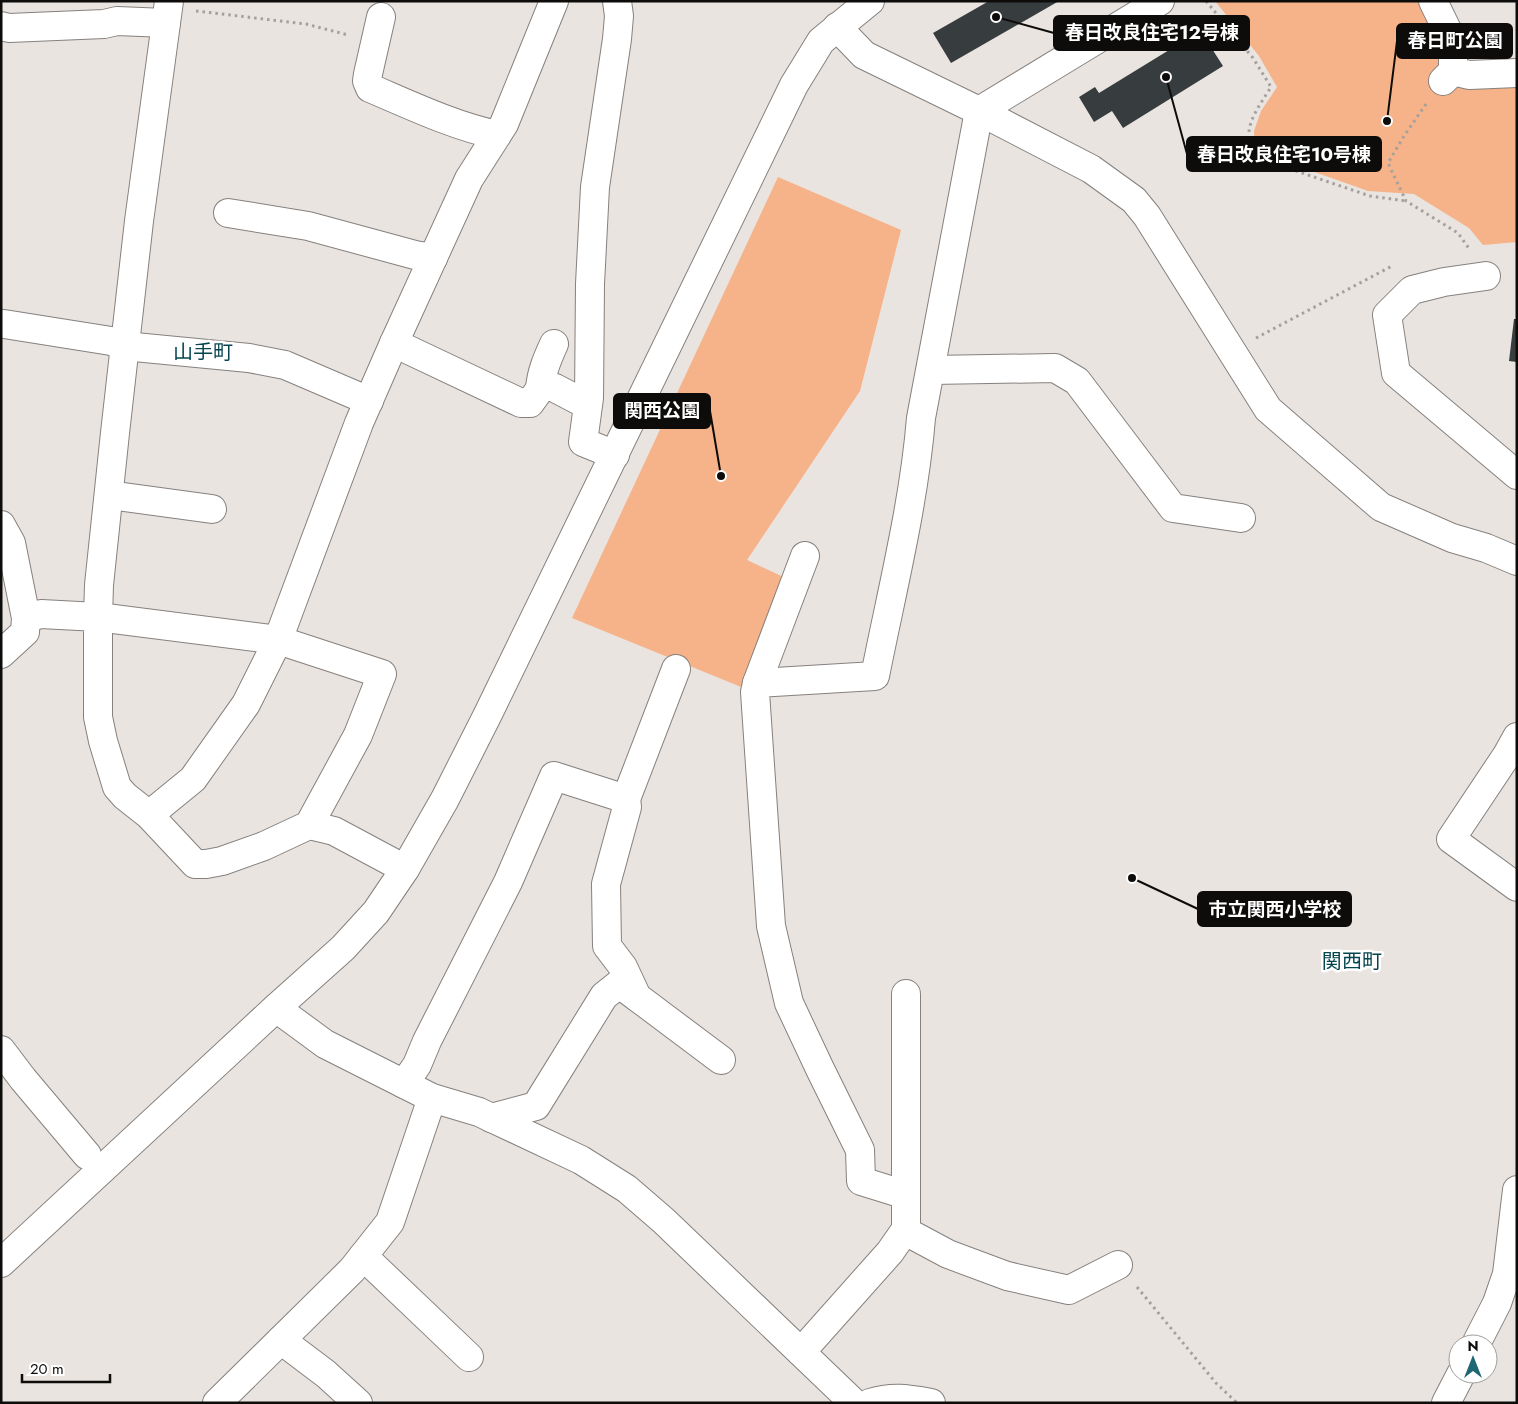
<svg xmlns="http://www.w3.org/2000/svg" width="1518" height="1404" viewBox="0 0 1518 1404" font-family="Jost,'Noto Sans JP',sans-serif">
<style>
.green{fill:#f6b288}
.building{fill:#373d3e}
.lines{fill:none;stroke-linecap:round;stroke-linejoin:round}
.minor-casing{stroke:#86817e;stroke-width:30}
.path{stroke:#a4a09d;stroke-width:3;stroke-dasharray:2.5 4;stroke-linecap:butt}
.minor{stroke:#fff;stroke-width:28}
.labels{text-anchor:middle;stroke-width:5;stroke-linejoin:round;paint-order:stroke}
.quarter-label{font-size:20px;fill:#05454f;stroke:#fff}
.leader{fill:none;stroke:#0d0c0b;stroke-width:2}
.callout-dot{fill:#0d0c0b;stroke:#fff;stroke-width:2}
.callout{fill:#0d0c0b;stroke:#0d0c0b;stroke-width:2}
.callout-label{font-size:19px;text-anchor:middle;font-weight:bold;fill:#fff}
</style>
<rect width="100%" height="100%" fill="#e9e4e0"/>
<!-- green -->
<g class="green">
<polygon points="1215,1 1422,1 1445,44 1446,65 1517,81 1517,242 1483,245 1469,228 1414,194 1368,191 1255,151 1254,131 1261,111 1277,87 1259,56"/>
<polygon points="778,177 901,230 860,391 747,560 792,581 751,691 572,618"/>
</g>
<!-- building -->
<g class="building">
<polygon points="989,1 1059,1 951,63 933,33"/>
<polygon points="1178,17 1190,36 1200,30 1223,66 1123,128 1112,111 1094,122 1079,97 1095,87 1099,93 1174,47 1161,27"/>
<polygon points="1514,319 1517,319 1517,362 1509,361"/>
</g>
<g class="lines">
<!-- minor casing -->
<g class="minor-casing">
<g id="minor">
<polyline points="1433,1 1453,42 1453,71 1443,81"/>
<path d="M381,17L368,74L367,81L370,88C410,105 454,126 497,135"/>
<polyline points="1,26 9,28 104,24 117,21 166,23"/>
<polyline points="837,27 864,55 979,111 1091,169 1134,200 1147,216 1268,409 1381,507 1452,538 1486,548 1517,561"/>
<polyline points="1453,71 1469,75 1517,73"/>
<polyline points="228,213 308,226 415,255 433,258"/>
<polyline points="1486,276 1444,282 1412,290 1387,315 1396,373 1517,475"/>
<polyline points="4,324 111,341 124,346 249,358 285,365 369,401"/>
<polyline points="394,343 521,403 530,403 540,389 548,386 555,388 578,400 588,402"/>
<polyline points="931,370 1055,368 1077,381 1173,508 1241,518"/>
<path d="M540,389C541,373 547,359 554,344"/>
<polyline points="615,455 583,442 589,398 590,284 595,187 617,39 619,16 617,1"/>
<polyline points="109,495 212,509"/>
<polyline points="1,525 11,543 26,618 25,632 1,654"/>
<polyline points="26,618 41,614 98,617 278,640 382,674 358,735 309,825 264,846 222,861 206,864 195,864 149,815 125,796 117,787 103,741 98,717 98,617 99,585 115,433 139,221 169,1"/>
<polyline points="757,683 805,556"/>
<polyline points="1517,737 1507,755 1451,839 1517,887"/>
<polyline points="626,799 627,807 606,884 607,946 623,967 637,997 721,1060"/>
<polyline points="149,815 193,779 246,704 278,640 359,423 394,343 469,179 504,124 554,1"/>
<polyline points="309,825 334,831 405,869"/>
<polyline points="276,1008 325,1044 432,1098 479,1112 581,1160 627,1189 664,1221 854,1403"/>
<polyline points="1,1050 23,1079 87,1155"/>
<polyline points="404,1084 417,1065 427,1041 508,882 554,776 626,799 676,669"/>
<polyline points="491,1118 536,1106 604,996 619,984 637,997"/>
<path d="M906,1195L861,1181L860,1150L820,1069L789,1003L771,926L755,692L757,683L875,676C892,590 914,504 921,418L979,111L1160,1"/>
<polyline points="905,1231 948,1254 1007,1276 1069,1290 1118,1265"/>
<polyline points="363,1256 469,1357"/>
<polyline points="1,1263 276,1008 343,948 376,912 405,869 445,799 487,716 794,85 821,41 870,1"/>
<polyline points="281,1340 326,1374 358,1403"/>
<polyline points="1476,1344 1497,1303 1507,1274 1517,1190"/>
<polyline points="801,1352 890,1252 906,1229 906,994"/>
<polyline points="217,1403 352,1270 390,1222 432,1098"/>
<path d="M870,1403C893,1396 908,1399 931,1403"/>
<polyline points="1446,1403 1461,1374"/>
</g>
</g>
<!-- path -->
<g class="path">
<path d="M1206,1L1253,58L1271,87C1257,110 1239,130 1255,157L1370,196L1406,201"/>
<polyline points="196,11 306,24 348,35"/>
<polyline points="1426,104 1404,136 1388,163 1406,201 1458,233 1470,250"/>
<polyline points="1256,338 1392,266"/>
<polyline points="1137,1287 1216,1383 1237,1403"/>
</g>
<!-- minor -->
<use href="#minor" class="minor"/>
</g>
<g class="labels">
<!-- quarter labels -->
<g class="quarter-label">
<text x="203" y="359">山手町</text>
<text x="1352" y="968">関西町</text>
</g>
</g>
<!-- callouts -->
<path class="leader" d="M996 17L1054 33M1387 121L1397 41M1166 77L1187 154M721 476L710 411M1132 878L1198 909"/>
<g class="callout-dot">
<circle cx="996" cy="17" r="5"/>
<circle cx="1387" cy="121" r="5"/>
<circle cx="1166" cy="77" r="5"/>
<circle cx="721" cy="476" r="5"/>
<circle cx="1132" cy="878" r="5"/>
</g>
<g class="callout">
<rect x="1054" y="16" width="195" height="34" rx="5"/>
<rect x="1397" y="24" width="115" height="34" rx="5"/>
<rect x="1187" y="137" width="194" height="34" rx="5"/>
<rect x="614" y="394" width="96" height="34" rx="5"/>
<rect x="1198" y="892" width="153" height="34" rx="5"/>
</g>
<g class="callout-label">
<text x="1152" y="39">春日改良住宅12号棟</text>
<text x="1455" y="47">春日町公園</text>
<text x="1284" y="161">春日改良住宅10号棟</text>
<text x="662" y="417">関西公園</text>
<text x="1275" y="916">市立関西小学校</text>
</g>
<!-- border -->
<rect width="1518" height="1404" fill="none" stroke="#0d0c0b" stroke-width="5"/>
<!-- north arrow -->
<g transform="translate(1473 1359)"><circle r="24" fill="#ffffff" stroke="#9e9e9d"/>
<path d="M0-4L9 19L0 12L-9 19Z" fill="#1f6774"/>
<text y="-8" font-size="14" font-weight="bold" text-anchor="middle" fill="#0d0c0b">N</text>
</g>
<!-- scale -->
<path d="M22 1374v8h88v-8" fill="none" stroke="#0d0c0b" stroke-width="2.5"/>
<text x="30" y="1374" font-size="15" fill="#0d0c0b" stroke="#ffffff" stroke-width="4" paint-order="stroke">20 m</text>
</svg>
